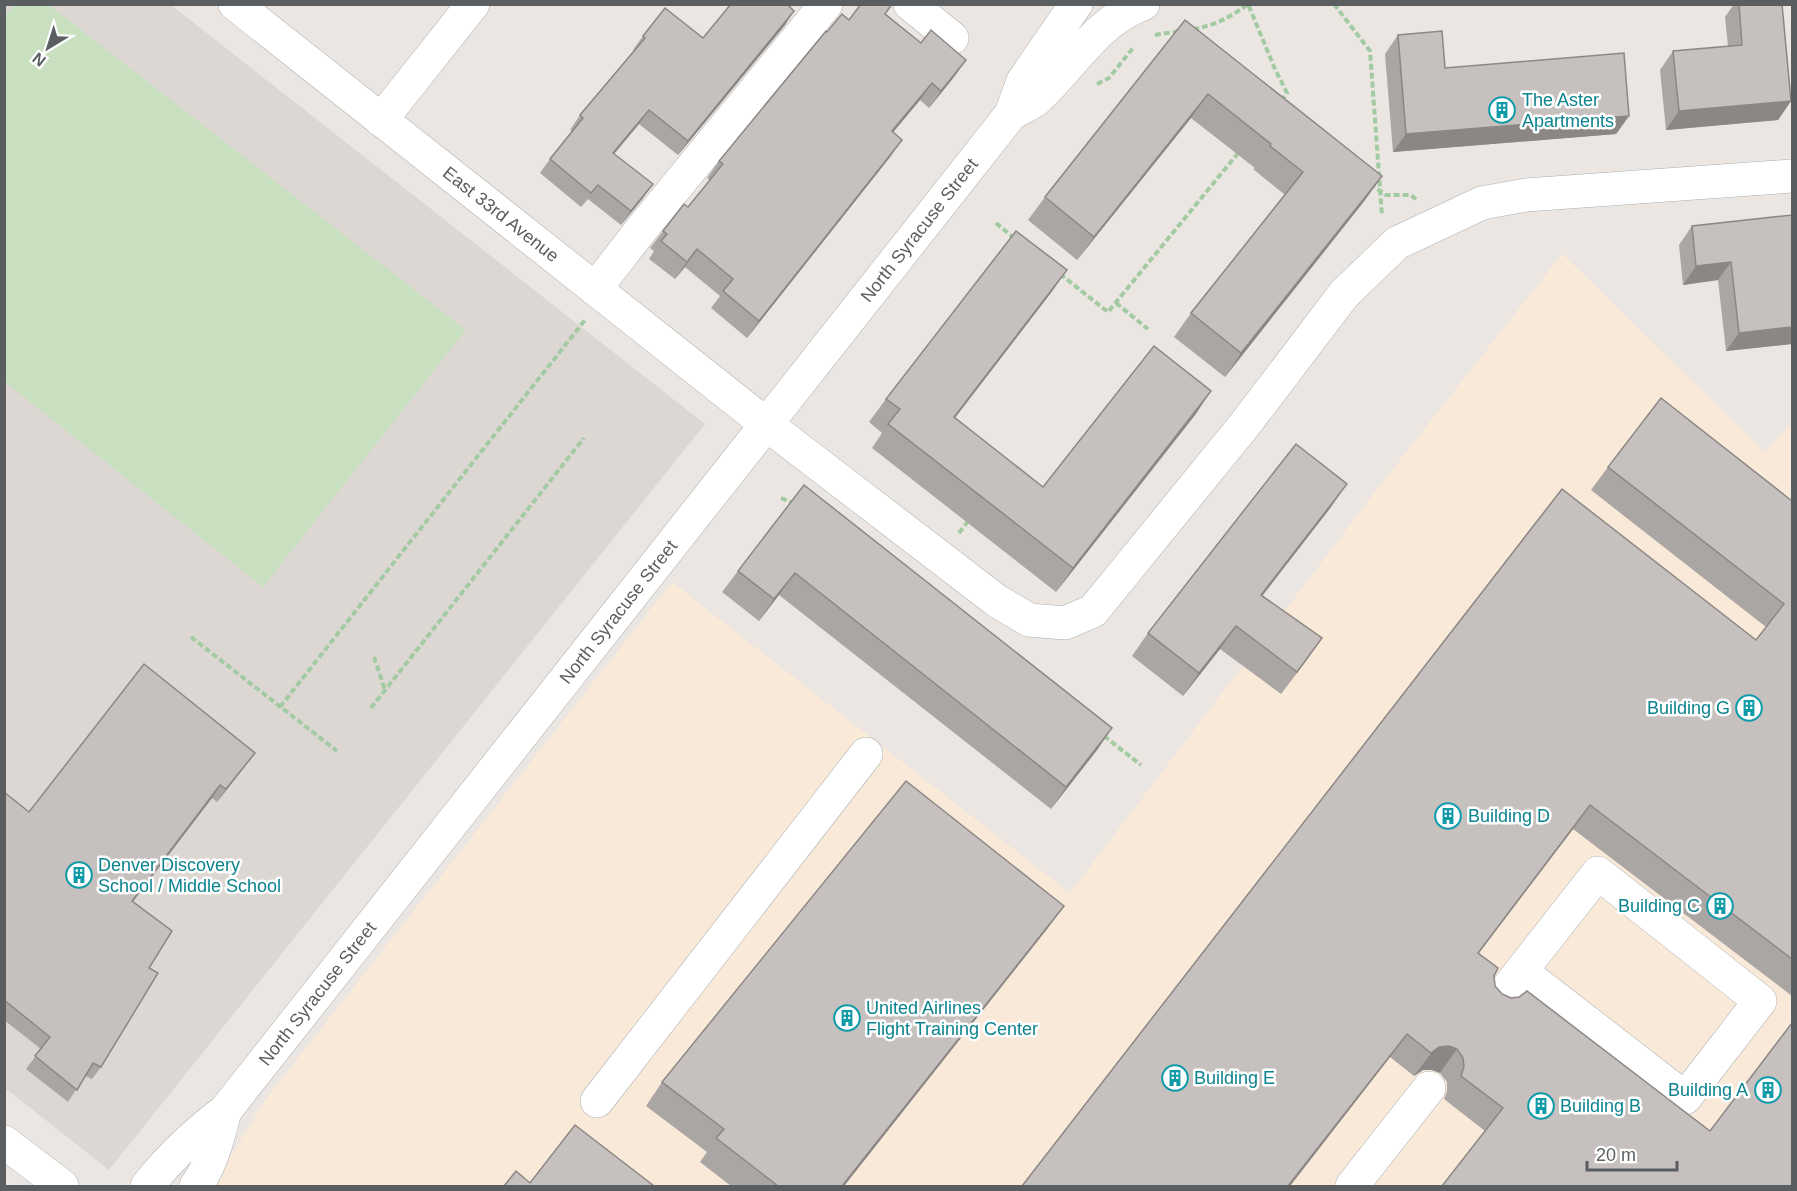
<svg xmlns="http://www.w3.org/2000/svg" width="1797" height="1191" viewBox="0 0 1797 1191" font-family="Helvetica,sans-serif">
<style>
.commercial{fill:#f9e9d8}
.education{fill:#ddd7d3}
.green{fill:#c8e0c0}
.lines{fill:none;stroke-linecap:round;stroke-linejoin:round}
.minor-casing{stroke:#adb0b2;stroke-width:34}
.path{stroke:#a2cba2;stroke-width:4;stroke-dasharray:6 3;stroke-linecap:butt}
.minor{stroke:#fff;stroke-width:33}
.wall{fill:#aaa6a3}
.shaded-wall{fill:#8b8785}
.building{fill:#c6c1be;stroke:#8b8785;stroke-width:1.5}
.labels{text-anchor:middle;stroke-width:5;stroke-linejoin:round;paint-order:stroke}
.culture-label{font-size:18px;fill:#0d838f;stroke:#fff;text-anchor:start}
.street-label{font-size:18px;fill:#5a5e60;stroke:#fff}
</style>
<rect width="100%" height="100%" fill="#ebe6e1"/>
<!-- commercial -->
<polygon class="commercial" points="1562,254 1765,452 1792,422 1792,1186 208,1186 229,1159 265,1100 672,582 1070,893 1381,484"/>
<!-- education -->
<polygon class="education" points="4,5 171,5 705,424 109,1170 5,1088"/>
<!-- green -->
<polygon class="green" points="14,5 49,5 466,330 263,587 5,382 4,17"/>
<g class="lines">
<!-- minor casing -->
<g class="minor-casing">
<g id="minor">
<path id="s1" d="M235,4L766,424L997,601L1029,620L1065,623L1093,611L1246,423L1344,294L1397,243L1482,203L1526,195L1792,176"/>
<polyline points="910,4 952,38"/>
<path d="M1011,114C1020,108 1032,104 1039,97C1073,65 1097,21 1143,4"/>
<polyline points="381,120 473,4"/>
<polyline points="595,289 644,226 826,4"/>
<polyline points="1496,1003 1598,873 1760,1001 1685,1098 1521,971"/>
<polyline points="597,1101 866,754"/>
<polyline points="4,1142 62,1186"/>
<path id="s2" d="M147,1186C171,1156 194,1134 225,1111L1011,114L1023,81L1076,4"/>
<path d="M196,1186C212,1164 218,1138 225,1111"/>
<polyline points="1352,1186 1429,1088"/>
</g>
</g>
<!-- path -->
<g class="path">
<polyline points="1334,4 1370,51 1382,216"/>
<path d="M1193,29C1214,26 1231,17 1248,4L1275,69L1287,93L1282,100"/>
<polyline points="1155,35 1180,31"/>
<polyline points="1097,84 1109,78 1133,48"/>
<polyline points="1370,184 1386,195 1411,195 1418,201"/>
<polyline points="996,223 1014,238"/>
<polyline points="1060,274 1108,312 1239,152"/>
<polyline points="1116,303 1148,329"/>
<polyline points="781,498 795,504"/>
<polyline points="959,533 969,520"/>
<polyline points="191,637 337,751"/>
<polyline points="374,657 385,690"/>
<polyline points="280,707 585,320"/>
<polyline points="371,708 584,438"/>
<polyline points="1104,736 1141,765"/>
</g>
<!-- minor -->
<use href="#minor" class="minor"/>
</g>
<!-- wall -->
<g class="wall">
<polygon points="731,4 791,4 789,7 785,25 678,155 639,124 614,154 643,198 621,225 588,199 581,207 540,173 550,159 572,131 570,130 580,115 634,51 633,50 643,36 703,38"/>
<polygon points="1734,4 1782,4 1791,101 1778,120 1666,130 1660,70 1673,51 1728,46 1725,17"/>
<polygon points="886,14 921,43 966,60 954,77 929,108 920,100 893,132 890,157 747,338 711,308 720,296 685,267 675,279 649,259 654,251 650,248 663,231 688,207 710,180 707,178 719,161 827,32 849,20"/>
<polygon points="1185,20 1382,176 1365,200 1225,377 1174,337 1191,313 1285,195 1253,169 1255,168 1191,118 1077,260 1028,220 1045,197"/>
<polygon points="1398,35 1445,68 1629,116 1616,134 1393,152 1385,54"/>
<polygon points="1792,215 1792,344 1726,351 1718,280 1683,285 1679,245 1692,226"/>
<polygon points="1067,270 1050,294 955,418 1043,487 1211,391 1195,415 1056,592 872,448 882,433 869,422 886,399"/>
<polygon points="1608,467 1792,501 1792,996 1573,829 1479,953 1494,976 1495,986 1502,994 1710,1131 1792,1186 1485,1131 1444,1099 1447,1091 1447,1082 1440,1073 1432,1070 1423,1070 1414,1076 1390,1057 1290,1186 1022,1186 1756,640 1766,627 1591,490"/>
<polygon points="804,485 1112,728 1097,750 1051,809 779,595 759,621 722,592 738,571"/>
<polygon points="1331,507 1262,596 1322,638 1281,694 1220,649 1183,696 1132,656 1148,633"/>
<polygon points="246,765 217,802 212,798 133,902 149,968 101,1067 92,1079 85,1076 68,1102 26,1069 41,1049 4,1020 4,792 29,812"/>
<polygon points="1064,906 1047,929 844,1186 731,1186 700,1162 707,1152 646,1106 662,1082"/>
</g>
<!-- shaded-wall -->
<g class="shaded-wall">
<polygon points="794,11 785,25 678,155 688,141"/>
<polygon points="966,60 954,77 929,108 941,91"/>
<polygon points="932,83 920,100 880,148 892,131"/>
<polygon points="1208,94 1191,118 1077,260 1094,237"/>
<polygon points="1791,101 1778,120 1666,130 1679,111"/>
<polygon points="649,110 639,124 603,167 613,153"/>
<polygon points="1629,116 1616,134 1393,152 1406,134"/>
<polygon points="902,140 890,157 747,338 759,321"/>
<polygon points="1382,176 1365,200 1225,377 1241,353"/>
<polygon points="653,184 643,198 621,225 631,211"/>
<polygon points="697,249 685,267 675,279 687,262"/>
<polygon points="1731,262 1718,280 1683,285 1696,266"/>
<polygon points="1067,270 1050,294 937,441 954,417"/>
<polygon points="1792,327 1792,344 1726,351 1739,333"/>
<polygon points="1211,391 1195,415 1056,592 1073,568"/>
<polygon points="1347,484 1331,507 1245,618 1261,595"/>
<polygon points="795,573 779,595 759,621 774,599"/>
<polygon points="1236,626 1220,649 1183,696 1199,673"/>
<polygon points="1322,638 1306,661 1281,694 1297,672"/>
<polygon points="1112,728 1097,750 1051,809 1066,787"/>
<polygon points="255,753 246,765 217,802 226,789"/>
<polygon points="220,785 212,798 123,914 132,901"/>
<polygon points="1590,805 1573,829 1461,976 1478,953"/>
<polygon points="1064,906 1047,929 844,1186 842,1186"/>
<polygon points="1407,1034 1390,1057 1290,1186 1288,1186"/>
<polygon points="1449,1046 1457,1049 1440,1073 1432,1070 1423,1070 1414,1076 1431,1053 1439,1047"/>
</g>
<!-- building -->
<g class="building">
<polygon points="731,4 790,4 789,6 794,11 688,141 649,110 613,153 653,184 631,211 598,185 591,193 550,159 583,118 580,115 645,38 643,36 665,8 703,38"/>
<polygon points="861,4 892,4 885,14 921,43 931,30 966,60 941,91 932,83 892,131 902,140 759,321 723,291 733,279 697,249 687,262 661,241 667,234 663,231 684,204 688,207 723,164 719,161 826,31 827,32 842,14 849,20"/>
<polygon points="1739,4 1782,4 1791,101 1679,111 1673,51 1742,45"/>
<polygon points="1185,20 1382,176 1241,353 1191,313 1303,172 1270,146 1271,144 1208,94 1094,237 1045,197"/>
<polygon points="1442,31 1445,68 1624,53 1629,116 1406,134 1398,35"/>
<polygon points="1792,215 1792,327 1739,333 1731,262 1696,266 1692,226"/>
<polygon points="1016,231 1067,270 954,417 1043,487 1154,346 1211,391 1073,568 888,424 900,409 886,399"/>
<polygon points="1661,398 1792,501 1792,959 1590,805 1478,953 1498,968 1494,976 1495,986 1502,994 1511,998 1519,997 1527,991 1710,1131 1792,1023 1792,1186 1442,1186 1503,1108 1461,1076 1464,1067 1463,1058 1457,1049 1449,1046 1439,1047 1431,1053 1407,1034 1288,1186 1022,1186 1562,489 1756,640 1784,604 1608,467"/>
<polygon points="1296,444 1347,484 1261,595 1322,638 1297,672 1236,626 1199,673 1148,633"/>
<polygon points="804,485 1112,728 1066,787 795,573 774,599 738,571"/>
<polygon points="144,664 255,753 226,789 220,785 132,901 172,931 149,968 158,973 101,1067 93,1063 77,1090 35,1056 50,1037 4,1000 4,792 29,812"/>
<polygon points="906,781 1064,906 842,1186 778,1186 716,1138 724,1129 662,1082"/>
<polygon points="575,1125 654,1186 504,1186 516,1171 530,1183"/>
</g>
<!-- icons -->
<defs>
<g id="building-ring" transform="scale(1.35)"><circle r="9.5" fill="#fff" stroke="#0f9aa8" stroke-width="1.5"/><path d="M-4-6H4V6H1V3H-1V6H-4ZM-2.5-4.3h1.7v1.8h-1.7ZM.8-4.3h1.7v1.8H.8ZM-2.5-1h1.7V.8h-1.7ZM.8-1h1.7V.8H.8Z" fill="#0f9aa8"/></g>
</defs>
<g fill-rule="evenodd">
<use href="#building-ring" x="1502" y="110"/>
<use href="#building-ring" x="1749" y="708"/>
<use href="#building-ring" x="1448" y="816"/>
<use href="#building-ring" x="79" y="875"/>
<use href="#building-ring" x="1720" y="906"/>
<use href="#building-ring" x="847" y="1018"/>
<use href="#building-ring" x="1175" y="1078"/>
<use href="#building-ring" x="1768" y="1090"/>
<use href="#building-ring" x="1541" y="1106"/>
</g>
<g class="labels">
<!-- culture labels -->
<g class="culture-label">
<text x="1522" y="106">The Aster<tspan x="1522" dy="21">Apartments</tspan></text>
<text x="1730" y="714" text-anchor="end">Building G</text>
<text x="1468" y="822">Building D</text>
<text x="98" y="871">Denver Discovery<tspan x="98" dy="21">School / Middle School</tspan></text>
<text x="1700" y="912" text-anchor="end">Building C</text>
<text x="866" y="1014">United Airlines<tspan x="866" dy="21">Flight Training Center</tspan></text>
<text x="1194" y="1084">Building E</text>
<text x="1748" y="1096" text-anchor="end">Building A</text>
<text x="1560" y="1112">Building B</text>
</g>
<!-- street labels -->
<g class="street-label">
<text dy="6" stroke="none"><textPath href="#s1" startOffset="339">East 33rd Avenue</textPath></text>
<text dy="6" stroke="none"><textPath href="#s2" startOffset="1230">North Syracuse Street</textPath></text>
<text dy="6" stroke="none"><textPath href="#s2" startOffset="744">North Syracuse Street</textPath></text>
<text dy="6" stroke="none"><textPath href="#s2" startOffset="258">North Syracuse Street</textPath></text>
</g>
</g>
<!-- border -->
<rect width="1797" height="1191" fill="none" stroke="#5a5e60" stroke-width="12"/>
<!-- north arrow -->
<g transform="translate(48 48) rotate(218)" stroke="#ffffff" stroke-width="4.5" paint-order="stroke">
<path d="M0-4.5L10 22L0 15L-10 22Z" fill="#5a5e60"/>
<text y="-9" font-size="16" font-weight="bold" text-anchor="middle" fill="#5a5e60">N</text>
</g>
<!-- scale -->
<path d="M1587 1161v9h90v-9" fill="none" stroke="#5a5e60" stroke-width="3"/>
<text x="1596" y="1161" font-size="18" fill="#5a5e60" stroke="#ffffff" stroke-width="4.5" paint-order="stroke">20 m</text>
</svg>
